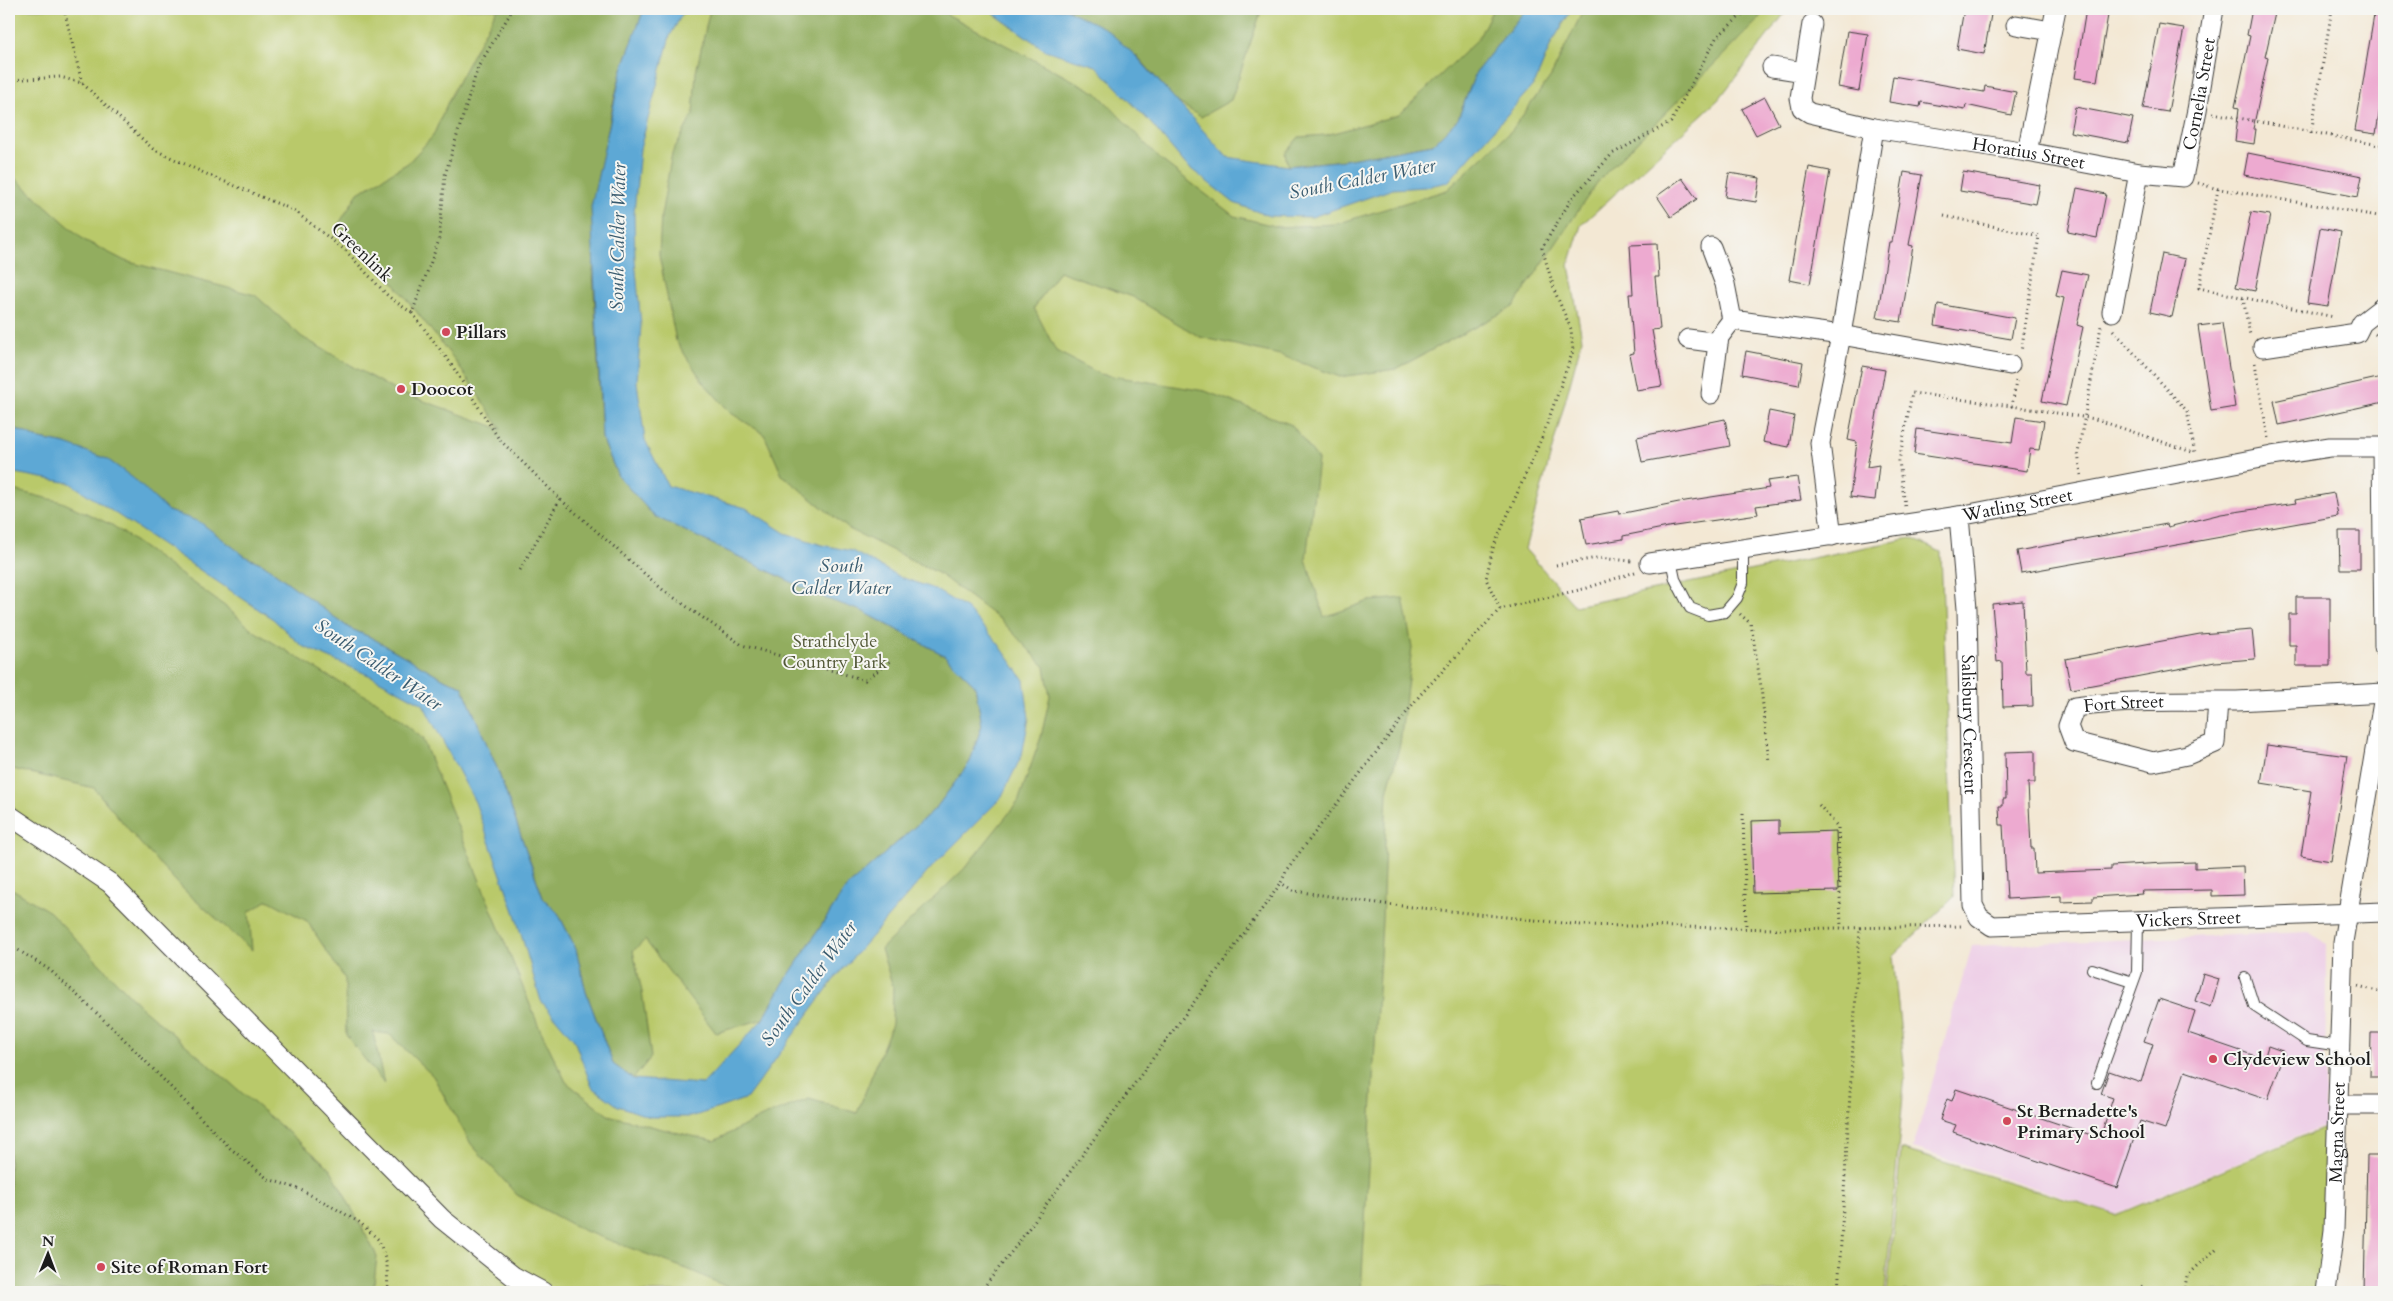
<svg xmlns="http://www.w3.org/2000/svg" width="2393" height="1301" viewBox="0 0 2393 1301" font-family="Cardo,serif">
<style>
.built{fill:#eed0e7}
.green{fill:#b9c96b;stroke:#6a7244}
.forest{fill:#92ad5f;stroke:#57643e}
.water{fill:#5da8d5;stroke:#3c6278}
.building{fill:#edaad0}
.lines{fill:none;stroke-linecap:round;stroke-linejoin:round}
.lane-casing{stroke:#3c3b38;stroke-width:12}
.street-casing{stroke:#3c3b38;stroke-width:21}
.path{stroke:#3c3b38;stroke-width:3;stroke-dasharray:1 4;stroke-linecap:butt}
.lane{stroke:#fff;stroke-width:10}
.street{stroke:#fff;stroke-width:19}
.poi-dot{fill:#d1495b;stroke:#f6f6f2;stroke-width:2}
.labels{text-anchor:middle;stroke-width:4;stroke-linejoin:round;paint-order:stroke}
.street-label{font-size:18px;fill:#1c1c1c;stroke:#f6f6f2}
.poi-label{font-size:18px;font-weight:bold;fill:#1c1c1c;stroke:#f6f6f2;text-anchor:start}
.park-label{font-size:18px;fill:#535938;stroke:#f6f6f2}
.water-label{font-size:19px;font-style:italic;fill:#395b6f;stroke:#f6f6f2}
</style>
<rect width="100%" height="100%" fill="#f6f6f2"/>
<filter id="ink" filterUnits="userSpaceOnUse"><feTurbulence type="fractalNoise" baseFrequency=".02" numOctaves="2"/><feDisplacementMap in="SourceGraphic" scale="10" xChannelSelector="R" yChannelSelector="G"/><feConvolveMatrix kernelMatrix="1 2 1 2 8 2 1 2 1" color-interpolation-filters="sRGB"/></filter>
<filter id="wash" filterUnits="userSpaceOnUse"><feTurbulence type="fractalNoise" baseFrequency=".0096" numOctaves="4" result="noise"/><feDisplacementMap in="SourceGraphic" scale="20" xChannelSelector="R" yChannelSelector="G"/><feGaussianBlur stdDeviation="1.12" result="paint"/><feColorMatrix in="noise" values="0 0 0 0 0 0 0 0 0 0 0 0 0 0 0 0 0 1.4 0 .05"/><feComposite in="paint" operator="in"/></filter>
<g filter="url(#wash)">
<rect width="100%" height="100%" fill="#f3e8d4"/>
<!-- built -->
<polygon class="built" points="2309,932 2326,944 2325,1125 2115,1214 1913,1148 1972,946"/>
<!-- green -->
<g class="green">
<polygon points="9,9 1788,9 1719,99 1581,225 1569,265 1582,339 1525,549 1575,606 1911,538 1941,552 1954,897 1893,956 1905,1074 1885,1292 9,1292"/>
<polygon points="2325,1127 2327,1230 2320,1292 1887,1292 1901,1149 2116,1215"/>
</g>
<!-- forest -->
<g class="forest">
<polygon points="497,9 644,9 621,72 613,104 605,147 593,272 602,438 618,476 654,516 827,599 862,611 944,655 975,685 982,725 970,762 936,808 846,888 783,984 763,1019 716,1033 645,940 633,951 642,992 651,1057 633,1079 613,1064 586,992 576,949 558,913 543,898 497,768 462,686 446,680 372,638 349,628 263,564 246,557 200,523 168,511 155,499 66,444 40,439 9,426 9,177 16,179 84,240 125,261 255,295 302,337 394,390 501,429 454,359 381,267 337,227 358,193 408,163 433,136 451,95"/>
<polygon points="710,9 937,9 1097,93 1160,159 1234,216 1279,227 1336,224 1447,190 1512,130 1551,76 1584,9 1769,9 1599,180 1513,307 1396,369 1340,377 1280,355 1200,337 1133,297 1059,271 1034,308 1056,351 1100,374 1205,391 1292,425 1318,460 1306,559 1324,617 1369,601 1403,598 1412,647 1400,744 1387,792 1382,921 1361,1292 1005,1292 1000,1289 994,1292 738,1292 692,1271 582,1230 517,1195 471,1144 433,1076 389,1034 373,1032 384,1084 346,1035 345,979 307,921 268,900 249,912 252,950 186,892 140,843 94,788 9,768 9,489 62,502 112,525 226,607 254,631 328,676 378,702 422,738 539,1027 566,1082 608,1115 666,1130 714,1141 762,1117 809,1099 857,1113 892,1024 893,987 881,949 964,869 1018,802 1041,737 1050,696 1045,667 1002,621 938,573 849,529 782,475 764,434 731,413 703,382 676,341 659,255 661,216 672,153 693,115 696,72"/>
<polygon points="1066,9 1262,9 1231,100 1201,117 1176,101 1138,57"/>
<polygon points="1493,9 1526,9 1476,72 1458,119 1433,144 1345,160 1288,166 1285,153 1299,137 1326,135 1399,115 1478,39"/>
<polygon points="9,887 50,912 140,1006 330,1168 377,1256 373,1292 9,1292"/>
</g>
<!-- water -->
<g class="water">
<polygon points="644,9 685,9 670,36 640,149 634,213 635,259 641,325 637,382 645,440 668,486 746,508 785,533 822,545 852,551 898,576 934,589 967,609 998,643 1024,680 1029,718 1022,755 1001,798 933,866 835,978 747,1098 719,1108 691,1117 650,1117 618,1106 592,1087 574,1040 541,1001 515,914 475,802 423,704 373,677 302,646 273,619 70,483 9,472 9,426 40,439 66,444 107,459 133,478 168,511 200,522 246,557 263,564 349,628 372,638 446,680 462,686 497,768 543,898 558,913 576,949 586,992 613,1064 633,1079 703,1084 763,1019 783,984 846,888 936,808 970,762 982,725 975,685 944,655 862,611 827,599 654,516 618,476 602,438 591,207 621,72"/>
<polygon points="987,9 1066,9 1106,29 1137,57 1227,157 1288,166 1345,160 1433,144 1458,119 1476,72 1526,9 1572,9 1551,44 1535,83 1448,182 1425,187 1393,189 1312,217 1269,216 1234,203 1186,165 1149,121 1096,66 1045,50"/>
</g>
<g id="blocks">
<!-- building -->
<g class="building">
<polygon points="1964,9 1992,9 1984,54 1957,49"/>
<polygon points="2086,9 2109,9 2097,81 2075,78"/>
<polygon points="2252,9 2276,9 2265,57 2268,58 2253,129 2256,129 2254,144 2235,141 2239,108 2235,107 2250,36 2247,35"/>
<polygon points="2375,9 2384,9 2384,81 2376,134 2355,131"/>
<polygon points="2159,24 2184,28 2168,112 2143,108"/>
<polygon points="1847,31 1868,34 1859,91 1838,87"/>
<polygon points="1893,76 1984,92 1985,86 2016,92 2011,115 1966,105 1965,110 1921,102 1920,107 1889,102"/>
<polygon points="1765,97 1779,124 1756,135 1742,109"/>
<polygon points="2075,107 2133,118 2128,143 2070,132"/>
<polygon points="2248,153 2362,176 2358,197 2244,175"/>
<polygon points="1809,167 1830,171 1810,284 1789,280"/>
<polygon points="1904,172 1922,175 1909,245 1913,246 1901,322 1877,318 1889,242 1892,242"/>
<polygon points="1963,172 2040,185 2036,204 1960,191"/>
<polygon points="1729,173 1760,178 1756,202 1725,197"/>
<polygon points="1682,178 1697,199 1671,217 1657,196"/>
<polygon points="2077,188 2106,194 2097,238 2068,232"/>
<polygon points="2251,212 2270,215 2255,291 2236,287"/>
<polygon points="2320,228 2341,232 2328,306 2307,303"/>
<polygon points="1657,244 1659,277 1655,277 1660,329 1652,330 1662,386 1636,390 1629,354 1634,353 1629,294 1633,294 1630,245"/>
<polygon points="2162,254 2185,259 2172,317 2150,312"/>
<polygon points="2062,270 2088,275 2077,325 2083,327 2066,406 2042,401 2064,298 2056,296"/>
<polygon points="1938,304 2015,318 2011,339 1935,326"/>
<polygon points="2222,323 2235,407 2211,411 2198,326"/>
<polygon points="1746,351 1803,362 1799,385 1742,374"/>
<polygon points="1862,366 1885,370 1867,467 1879,465 1875,500 1850,497 1857,442 1848,440"/>
<polygon points="2382,377 2384,402 2279,425 2274,401"/>
<polygon points="1769,411 1794,416 1789,447 1763,442"/>
<polygon points="2016,417 2044,421 2039,450 2030,449 2027,471 1914,454 1917,429 2012,443"/>
<polygon points="1725,419 1730,446 1642,462 1637,437"/>
<polygon points="1797,477 1801,500 1756,506 1758,514 1668,527 1623,536 1623,539 1586,545 1581,518 1618,511 1619,514 1679,502 1769,488 1767,481"/>
<polygon points="2334,493 2338,516 2021,573 2017,551 2167,524 2168,527 2221,514 2296,503 2295,500"/>
<polygon points="2339,531 2360,531 2360,569 2340,569"/>
<polygon points="2296,597 2330,597 2330,666 2296,666 2296,645 2289,645 2289,614 2296,614"/>
<polygon points="2023,601 2026,673 2032,673 2033,706 2003,707 2002,661 1997,662 1992,604"/>
<polygon points="2252,630 2255,659 2215,662 2071,689 2065,659 2200,634"/>
<polygon points="2267,745 2347,756 2331,861 2301,856 2311,791 2261,783"/>
<polygon points="2035,751 2035,783 2028,783 2031,848 2034,848 2035,873 2111,870 2111,866 2164,863 2195,862 2195,868 2243,866 2244,895 2212,896 2212,890 2142,891 2143,894 2093,897 2093,901 2061,902 2061,896 2007,899 2003,825 2000,825 1999,806 2003,806 2003,799 2006,799 2005,752"/>
<polygon points="1779,820 1779,833 1836,831 1838,891 1753,893 1751,821"/>
<polygon points="2203,974 2219,979 2211,1007 2195,1001"/>
<polygon points="2159,999 2195,1011 2188,1033 2264,1059 2268,1046 2285,1052 2268,1099 2185,1071 2165,1129 2140,1121 2117,1188 1953,1132 1956,1125 1940,1120 1947,1099 1952,1101 1956,1089 2100,1138 2113,1098 2101,1094 2109,1071 2141,1082 2153,1044 2144,1041"/>
<polygon points="2371,1033 2384,1033 2384,1077 2370,1077"/>
<polygon points="2367,1156 2384,1156 2384,1292 2364,1292"/>
</g>
</g>
</g>
<g filter="url(#ink)">
<use href="#blocks" fill-opacity="0" stroke="#3c3b38" stroke-width="1"/>
<g class="lines">
<!-- lane casing -->
<g class="lane-casing">
<g id="lane">
<polyline points="1671,560 1675,579 1690,608 1708,615 1725,612 1737,598 1743,583 1743,549"/>
<polyline points="2092,969 2133,982"/>
<polyline points="2245,978 2254,1006 2307,1041 2340,1046"/>
<polyline points="2097,1083 2137,972 2138,921"/>
</g>
</g>
<!-- street casing -->
<g class="street-casing">
<g id="street">
<polyline points="1812,24 1800,98 1802,108 1810,113 1874,128"/>
<polyline points="2016,25 2051,31"/>
<polyline points="1772,67 1804,72"/>
<polyline points="2027,152 2056,9"/>
<polyline points="1711,247 1725,284 1732,320 1841,335 2010,365"/>
<polyline points="2112,312 2139,173"/>
<polyline points="1688,339 1718,343"/>
<polyline points="2263,347 2357,333 2362,323 2384,306"/>
<polyline points="1711,394 1719,337 1732,320"/>
<polyline points="2382,447 2384,647"/>
<path id="s1" d="M1959,516L1967,609L1973,905L1979,917L1992,926L2384,912"/>
<path id="s2" d="M1832,536L1820,443L1841,335L1874,128L2027,152L2139,173L2183,177L2197,110L2214,9"/>
<path id="s3" d="M1650,563L1959,516L2272,456L2330,447H2384"/>
<path id="s4" d="M2218,701L2215,743L2187,755L2153,762L2074,742L2068,726L2075,707C2129,700 2183,701 2237,701L2384,693"/>
<polyline points="9,815 110,883 442,1219 513,1276 543,1292"/>
<polyline points="2339,1105 2384,1105"/>
<path id="s5" d="M2326,1292L2334,1230L2343,942L2384,696"/>
</g>
</g>
<!-- path -->
<g class="path">
<polyline points="64,9 82,83"/>
<polyline points="9,80 60,77 82,83 153,149 204,173 293,210 345,250 389,297 412,313 439,240 445,175 478,67 513,9"/>
<polyline points="2213,113 2384,146"/>
<polyline points="2311,133 2332,9"/>
<polyline points="2198,183 2214,188 2384,217"/>
<polyline points="2218,189 2199,288 2334,317"/>
<polyline points="1944,216 2039,236 2021,352"/>
<polyline points="2243,298 2250,335"/>
<polyline points="412,313 449,361 499,439 560,499 663,590 742,645 865,680 892,660"/>
<polyline points="2113,330 2187,411 2195,453"/>
<polyline points="2375,334 2383,340 2384,345"/>
<polyline points="2255,363 2268,438"/>
<polyline points="2016,381 2012,406 2095,419 2192,452"/>
<polyline points="2081,475 2078,453 2101,326"/>
<polyline points="1905,506 1899,461 1912,393 2012,406"/>
<polyline points="1556,565 1597,558 1632,561"/>
<polyline points="520,570 560,499"/>
<polyline points="1635,572 1587,588 1500,609 1420,695 1287,869 1281,883 1294,891 1384,904 1581,925 1776,929 1964,926"/>
<polyline points="1500,609 1486,579 1493,548 1543,435 1573,351 1571,329 1555,292 1542,248 1572,198 1612,154 1671,122 1716,38 1748,9"/>
<polyline points="1740,614 1751,624 1761,687 1769,762"/>
<polyline points="1819,805 1838,827 1841,928"/>
<polyline points="1743,814 1746,928"/>
<polyline points="9,947 18,950 50,970 119,1034 230,1148 268,1179 299,1189 324,1202 359,1222 379,1240 387,1265 388,1292"/>
<polyline points="2358,986 2384,993"/>
<polyline points="2141,1286 2152,1292"/>
<polyline points="980,1292 1013,1250 1281,883"/>
<polyline points="1838,1292 1860,928"/>
<polyline points="2184,1292 2187,1276 2218,1247"/>
</g>
<!-- lane -->
<use href="#lane" class="lane"/>
<!-- street -->
<use href="#street" class="street"/>
</g>
</g>
<!-- markers -->
<g class="poi-dot">
<circle cx="446" cy="332" r="5"/>
<circle cx="401" cy="389" r="5"/>
<circle cx="2213" cy="1059" r="5"/>
<circle cx="2007" cy="1121" r="5"/>
<circle cx="101" cy="1267" r="5"/>
</g>
<g class="labels">
<!-- street labels -->
<g class="street-label">
<text dy="6" stroke="none"><textPath href="#s2" startOffset="811">Cornelia Street</textPath></text>
<text dy="6" stroke="none"><textPath href="#s2" startOffset="570">Horatius Street</textPath></text>
<text transform="translate(362 252) rotate(44)" y="6">Greenlink</text>
<text dy="6" stroke="none"><textPath href="#s3" startOffset="372">Watling Street</textPath></text>
<text dy="6" stroke="none"><textPath href="#s4" startOffset="275">Fort Street</textPath></text>
<text dy="6" stroke="none"><textPath href="#s1" startOffset="209">Salisbury Crescent</textPath></text>
<text dy="6" stroke="none"><textPath href="#s1" startOffset="615">Vickers Street</textPath></text>
<text dy="6" stroke="none"><textPath href="#s5" startOffset="160">Magna Street</textPath></text>
</g>
<!-- poi labels -->
<g class="poi-label">
<text x="456" y="338">Pillars</text>
<text x="411" y="395">Doocot</text>
<text x="2223" y="1065">Clydeview School</text>
<text x="2017" y="1117">St Bernadette's<tspan x="2017" dy="21">Primary School</tspan></text>
<text x="111" y="1273">Site of Roman Fort</text>
</g>
<!-- park labels -->
<g class="park-label">
<text x="835" y="647">Strathclyde<tspan x="835" dy="21">Country Park</tspan></text>
</g>
<!-- water labels -->
<g class="water-label">
<text transform="translate(1362 178) rotate(-11)" y="7">South Calder Water</text>
<text transform="translate(617 237) rotate(-89)" y="7">South Calder Water</text>
<text x="841" y="572">South<tspan x="841" dy="22">Calder Water</tspan></text>
<text transform="translate(379 664) rotate(34)" y="7">South Calder Water</text>
<text transform="translate(808 983) rotate(-54)" y="7">South Calder Water</text>
</g>
</g>
<!-- margin -->
<rect width="2393" height="1301" fill="none" stroke="#f6f6f2" stroke-width="30"/>
<!-- north arrow -->
<g transform="translate(48 1254) rotate(1)" stroke="#f6f6f2" stroke-width="4" paint-order="stroke">
<path d="M0-4L9 19L0 12L-9 19Z" fill="#1c1c1c"/>
<text y="-8" font-size="14" font-weight="bold" text-anchor="middle" fill="#1c1c1c">N</text>
</g>
</svg>
